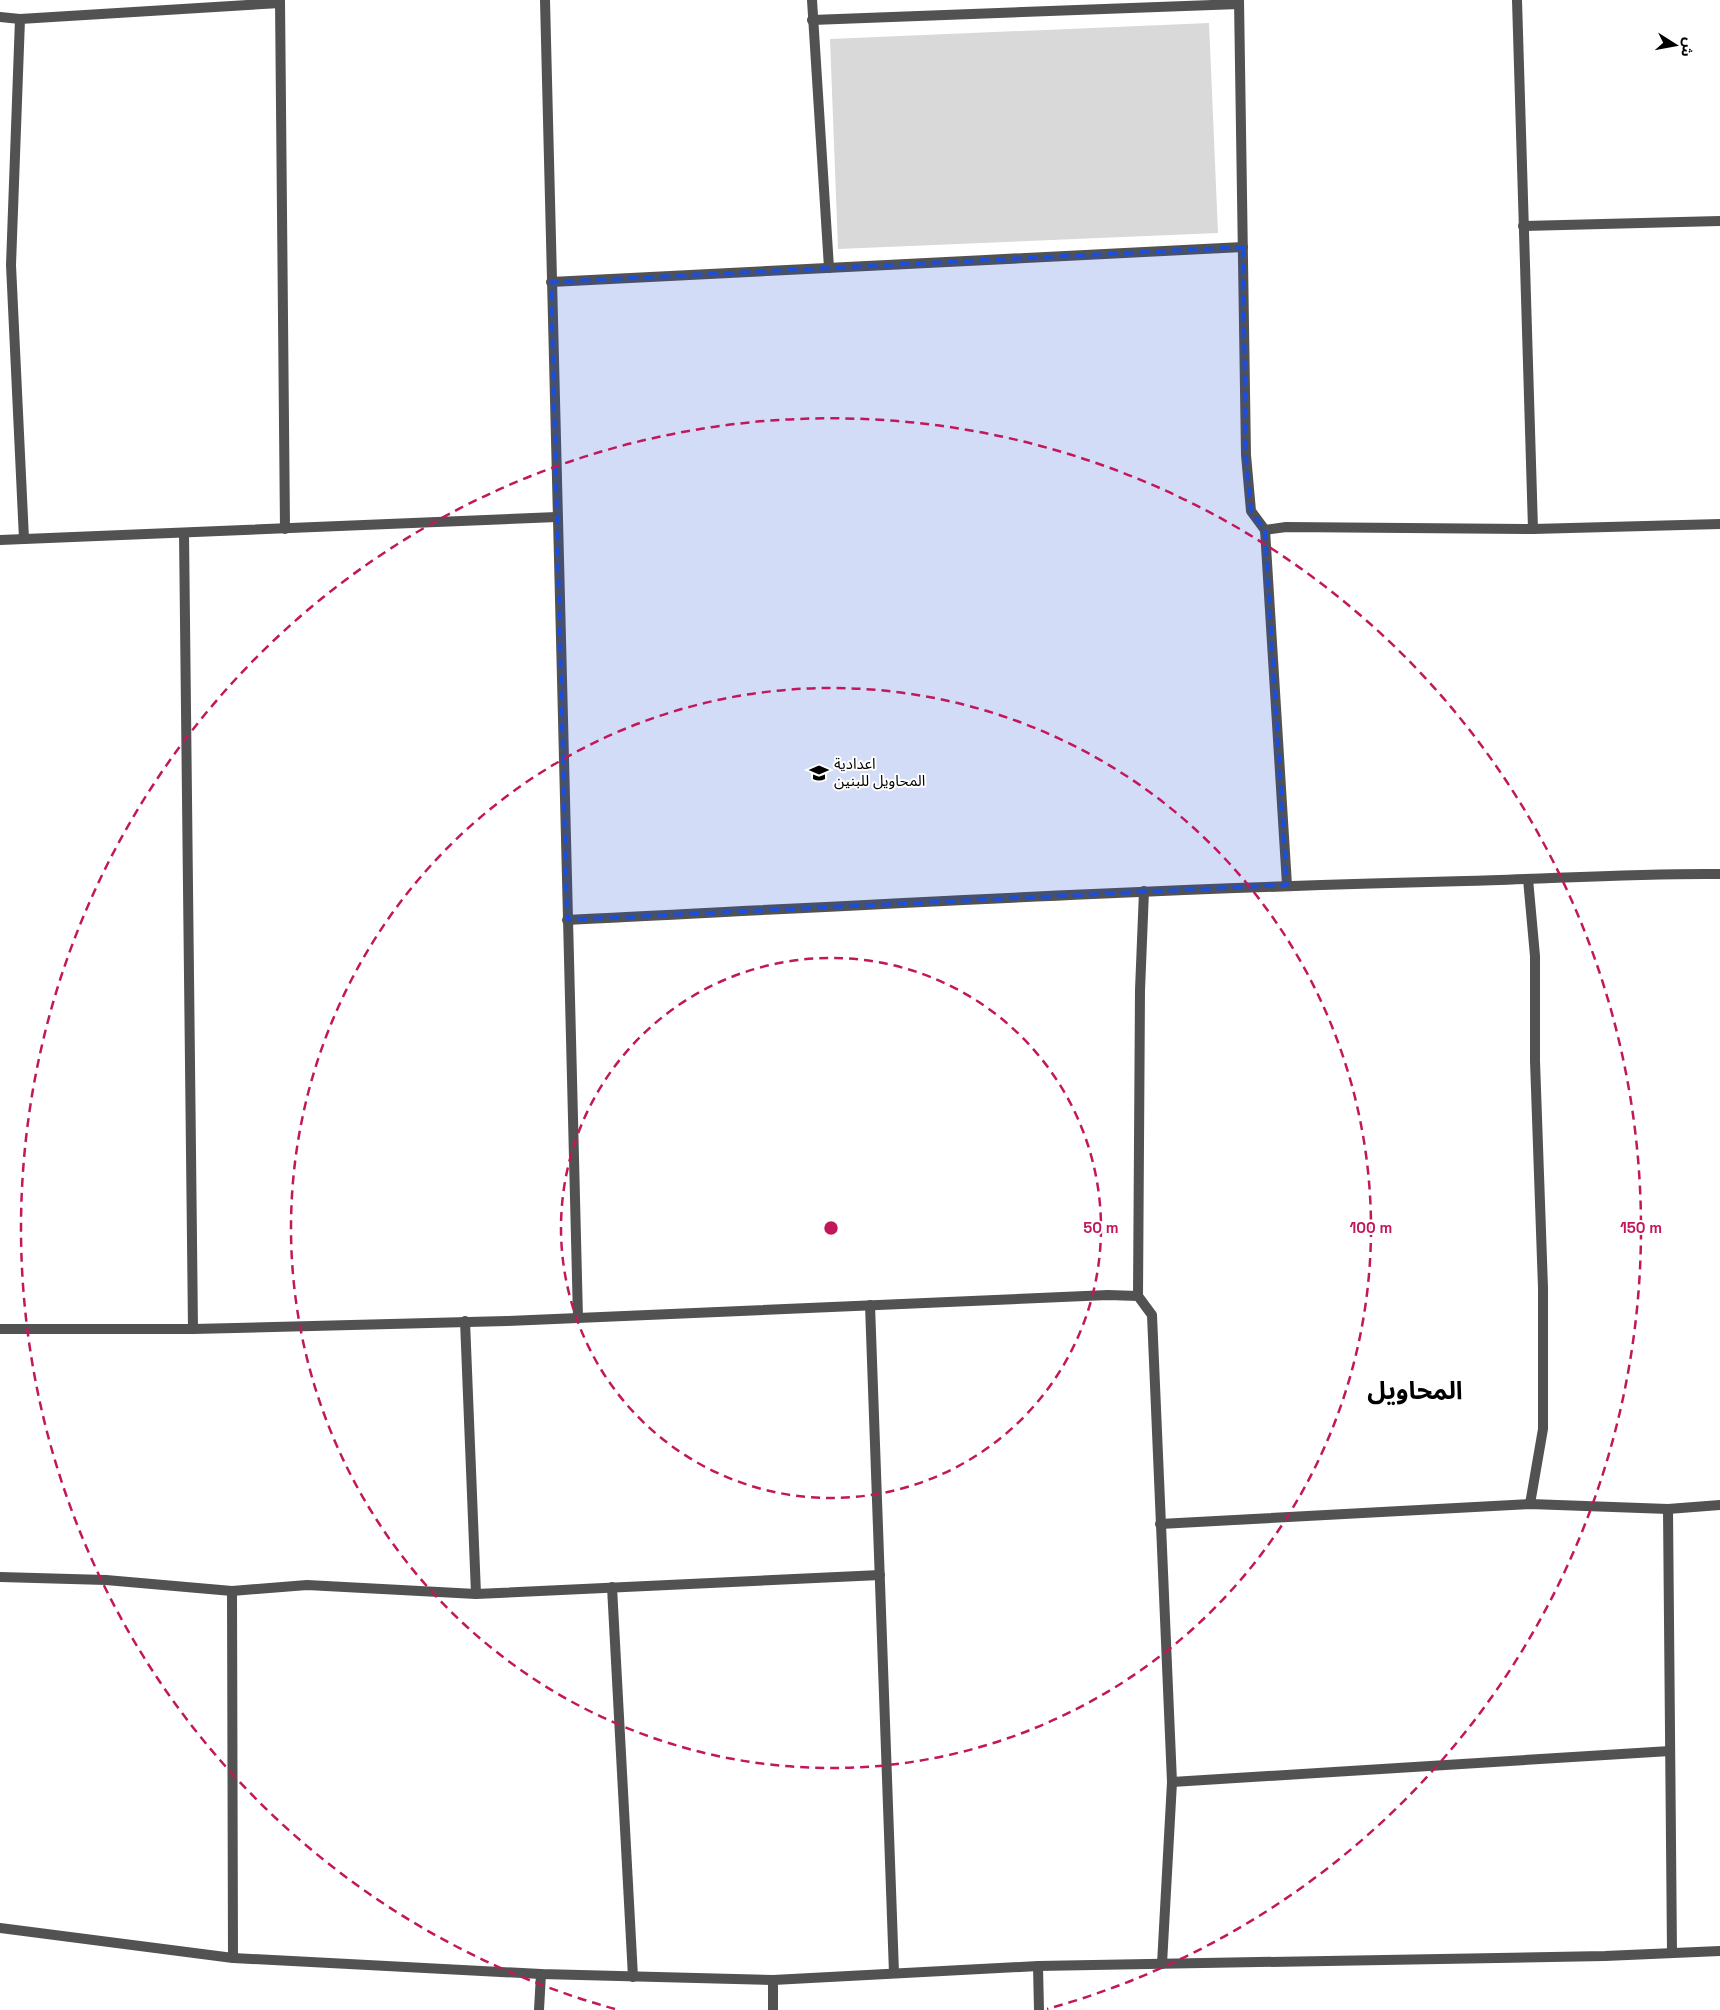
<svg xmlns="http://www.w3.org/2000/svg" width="1720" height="2010" viewBox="0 0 1720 2010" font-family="'Space Grotesk','Noto Sans Arabic',sans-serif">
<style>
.green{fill:#d9d9d9}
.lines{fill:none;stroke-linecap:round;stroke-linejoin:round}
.street{stroke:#525252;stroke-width:10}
.marked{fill:#1d4ed8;fill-opacity:0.2;stroke:#1d4ed8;stroke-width:4;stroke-dasharray:10 6;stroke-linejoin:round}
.ring{fill:none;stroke:#c2185b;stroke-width:2.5;stroke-dasharray:9 6}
.labels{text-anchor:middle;stroke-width:4;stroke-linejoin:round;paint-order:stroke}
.poi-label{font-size:15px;fill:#000;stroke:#fff;text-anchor:start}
.town-label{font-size:25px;font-weight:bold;fill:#000;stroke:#fff}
.centre{fill:#c2185b;stroke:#fff;stroke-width:2.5}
.ring-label{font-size:15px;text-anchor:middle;font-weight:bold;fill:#c2185b;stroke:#fff;stroke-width:4;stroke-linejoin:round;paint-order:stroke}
</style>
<rect width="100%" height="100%" fill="#fff"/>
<!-- green -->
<polygon class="green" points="1209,23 1218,233 838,249 830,39"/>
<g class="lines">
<!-- street -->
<g class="street">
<polyline points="280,0 285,529"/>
<polyline points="545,0 578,1318"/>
<polyline points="812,0 829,268"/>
<polyline points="1239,0 1246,455 1251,511 1265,530 1286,527 1533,529 1720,524"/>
<polyline points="1517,0 1533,529"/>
<polyline points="0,17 20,19"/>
<polyline points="812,20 1239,4"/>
<polyline points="1523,226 1720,221"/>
<polyline points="551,282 1243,247"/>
<polyline points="1265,530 1287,885"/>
<polyline points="184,533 193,1329"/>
<polyline points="24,539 11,265 20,19 280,3"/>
<polyline points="0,540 557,517"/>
<polyline points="1528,879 1535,956 1535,1061 1543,1288 1543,1429 1530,1504"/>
<path d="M567,920C867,905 1166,888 1465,881C1550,879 1635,873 1720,874"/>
<polyline points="1138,1296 1140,990 1144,891"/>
<polyline points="870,1305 894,1973"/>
<polyline points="465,1321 476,1594"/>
<polyline points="0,1329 193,1329 507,1321 1108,1295 1138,1296 1152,1315 1172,1782 1162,1964"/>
<polyline points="1668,1509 1672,1953"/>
<polyline points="1160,1524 1530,1504 1668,1509 1720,1505"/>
<polyline points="0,1577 106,1580 232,1591 307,1585 476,1594 880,1575"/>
<polyline points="612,1587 633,1977"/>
<polyline points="232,1591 233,1958"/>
<polyline points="1172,1782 1670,1751"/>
<polyline points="0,1928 233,1958 541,1974 773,1980 1038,1966 1605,1956 1720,1951"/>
<polyline points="1038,1966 1039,2010"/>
<polyline points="539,2010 541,1974"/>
<polyline points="773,2010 773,1980"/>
</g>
</g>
<!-- marked area -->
<path class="marked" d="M1243,247L1246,455L1251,511L1265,530L1287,885L567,920L551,282Z"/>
<!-- distance rings -->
<g class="ring">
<circle cx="831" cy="1228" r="270"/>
<circle cx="831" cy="1228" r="540"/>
<path d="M615 2009A810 810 0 1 1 1047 2009"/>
</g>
<!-- icons -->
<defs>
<g id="school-bare" transform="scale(1.5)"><path d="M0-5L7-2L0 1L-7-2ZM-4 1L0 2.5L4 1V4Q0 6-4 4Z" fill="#000" stroke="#fff" stroke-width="2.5" paint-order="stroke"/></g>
</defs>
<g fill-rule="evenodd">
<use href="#school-bare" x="819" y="773"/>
</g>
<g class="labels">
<!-- poi labels -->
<g class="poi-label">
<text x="834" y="769">اعدادية<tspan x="834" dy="17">المحاويل للبنين</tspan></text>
</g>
<!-- town labels -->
<g class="town-label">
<text x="1415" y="1399">المحاويل</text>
</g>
</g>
<circle cx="831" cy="1228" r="8" class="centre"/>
<g class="ring-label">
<text x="1101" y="1233">50 m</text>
<text x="1371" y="1233">100 m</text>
<text x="1641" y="1233">150 m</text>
</g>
<!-- north arrow -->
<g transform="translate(1675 45) rotate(101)" stroke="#ffffff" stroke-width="4" paint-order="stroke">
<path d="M0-4L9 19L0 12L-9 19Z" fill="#000000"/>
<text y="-8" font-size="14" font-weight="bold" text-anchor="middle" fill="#000000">ش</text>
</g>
</svg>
